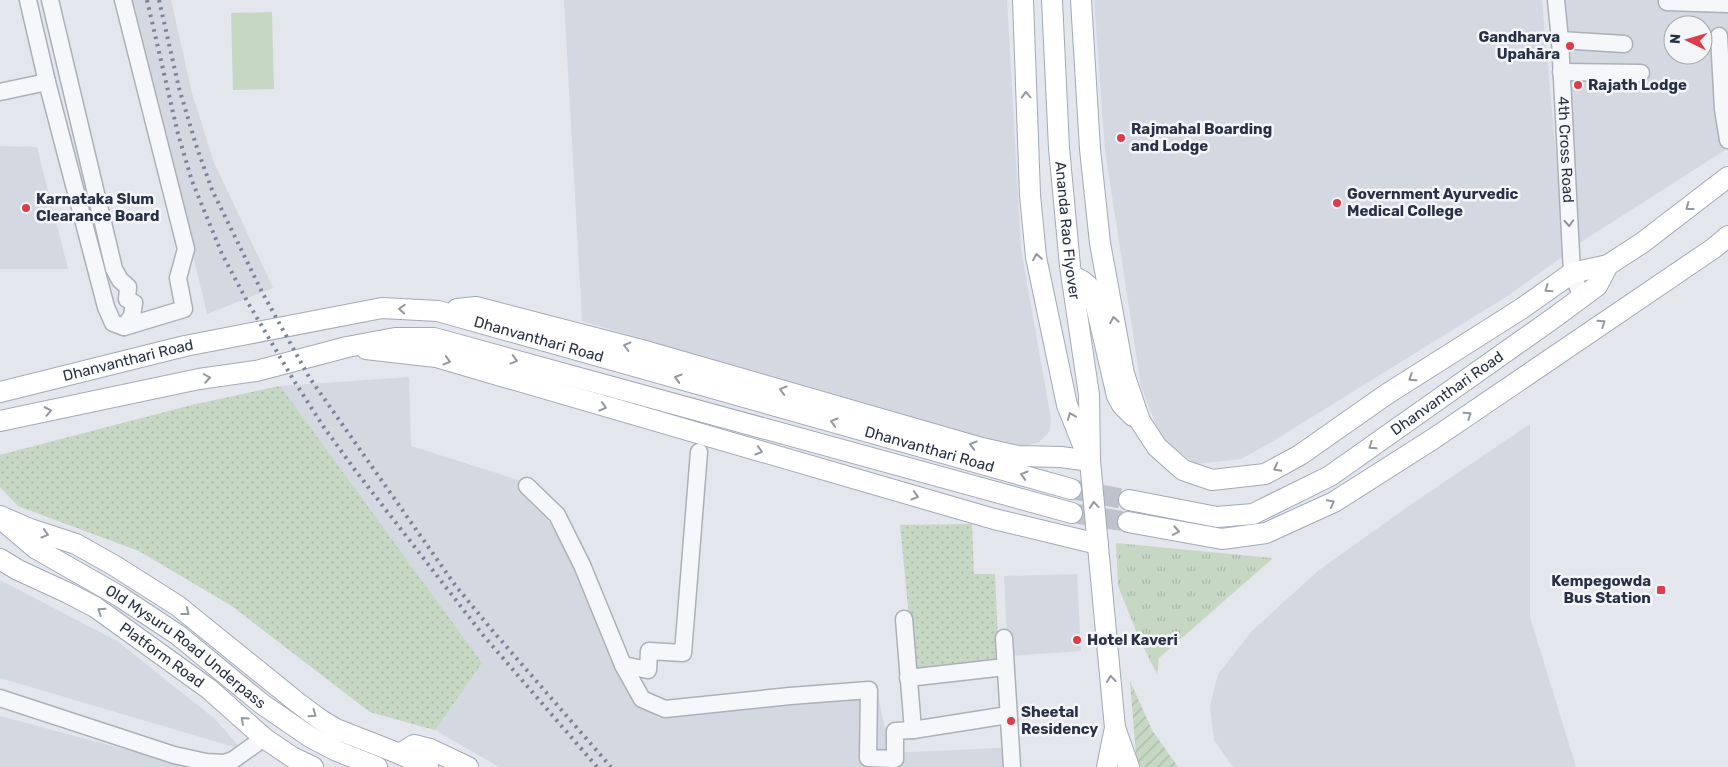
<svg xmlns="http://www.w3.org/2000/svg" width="1728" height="767" viewBox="0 0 1728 767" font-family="Rubik,sans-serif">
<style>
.built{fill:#d4d8e1;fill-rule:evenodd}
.grass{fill:url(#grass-dots)}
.park{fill:url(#park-tufts)}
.garden{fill:url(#garden-furrows)}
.pitch{fill:#c6d7c3}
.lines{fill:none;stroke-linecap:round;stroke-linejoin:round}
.major-tunnel{stroke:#bec2cb;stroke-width:20;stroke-dasharray:20 10;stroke-linecap:butt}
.minor-casing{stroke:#abb0ba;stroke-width:19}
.major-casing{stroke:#a1a9b9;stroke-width:22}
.minor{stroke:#f6f7fa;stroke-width:16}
.major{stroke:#fff;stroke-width:20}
.rail{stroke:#7a8397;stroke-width:4;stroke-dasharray:2.5 5;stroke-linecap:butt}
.oneway{stroke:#9498a2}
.oneway2{stroke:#9094a0}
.poi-dot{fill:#db3d4a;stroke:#f3f5f9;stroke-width:2}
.labels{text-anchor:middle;stroke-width:5;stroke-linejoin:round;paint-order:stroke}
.poi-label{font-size:15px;font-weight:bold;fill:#293146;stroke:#f3f5f9;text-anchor:start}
.street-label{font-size:15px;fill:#293146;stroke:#f3f5f9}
</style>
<defs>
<pattern id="grass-dots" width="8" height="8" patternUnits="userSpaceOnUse" patternTransform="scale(1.25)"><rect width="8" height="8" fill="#c6d7c3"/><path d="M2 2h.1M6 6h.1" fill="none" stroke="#aab9a9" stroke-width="1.8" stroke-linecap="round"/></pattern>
<pattern id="park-tufts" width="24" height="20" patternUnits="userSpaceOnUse" patternTransform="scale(1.25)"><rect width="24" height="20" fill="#c6d7c3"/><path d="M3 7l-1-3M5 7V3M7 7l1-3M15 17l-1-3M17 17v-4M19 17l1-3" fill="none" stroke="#aab9a9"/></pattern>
<pattern id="garden-furrows" width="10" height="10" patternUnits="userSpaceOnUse" patternTransform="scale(1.25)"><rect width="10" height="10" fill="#c6d7c3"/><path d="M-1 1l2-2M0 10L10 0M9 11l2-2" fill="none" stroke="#aab9a9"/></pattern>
</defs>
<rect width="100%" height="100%" fill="#e3e6ec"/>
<!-- built -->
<g class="built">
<polygon points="132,0 171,0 192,93 213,160 273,288 207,314"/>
<polygon points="564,0 1007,0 1021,249 1051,419 1049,432 1039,442 1023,447 992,443 582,321"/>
<polygon points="1094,0 1542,0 1565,255 1509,295 1270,443 1241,459 1195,464 1161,438 1141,386 1105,150"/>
<path d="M1553,0H1728V148L1575,246ZM1673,25H1703V55H1673Z"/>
<polygon points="0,146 37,147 68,269 0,269"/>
<polygon points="409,377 411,446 525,482 603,613 649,708 658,718 878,695 890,753 1018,747 1020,767 499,767 435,730 370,712 232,606 139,551 18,506 0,487 0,455 192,405 280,386"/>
<polygon points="1530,424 1530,617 1576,767 1233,767 1214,740 1210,706 1218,674 1252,631 1319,570 1416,501"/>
<polygon points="1077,574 1081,651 1008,656 1004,576"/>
<polygon points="0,580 117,641 215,719 241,749 0,678"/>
<polygon points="0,716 191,767 0,767"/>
</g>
<!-- grass -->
<g class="grass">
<polygon points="280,386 482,663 435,730 370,712 232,606 139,551 18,506 0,487 0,455 192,405"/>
<polygon points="972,524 974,574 995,574 999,660 914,669 900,525"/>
</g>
<!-- park -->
<polygon class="park" points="1116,543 1273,558 1159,658 1157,674 1139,638 1118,586"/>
<!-- garden -->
<polygon class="garden" points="1130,681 1152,730 1178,767 1137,767"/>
<!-- pitch -->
<polygon class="pitch" points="272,12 274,89 233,90 231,13"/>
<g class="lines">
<!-- major-tunnel -->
<g class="major-tunnel">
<polyline points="1071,489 1129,500"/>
<polyline points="1072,513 1128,522"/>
</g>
<!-- minor casing -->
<g class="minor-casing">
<g id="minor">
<polyline points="28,0 47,82 106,307 113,323 124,327 184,309 178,278 186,249 123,0"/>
<polyline points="50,0 114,269 120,280 128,287 127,299 134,303 132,316 124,327"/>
<path id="s1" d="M1556,0L1560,40L1572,273L1582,297"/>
<polyline points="1667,2 1728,4"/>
<polyline points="1719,36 1723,109 1728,140"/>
<polyline points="1560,40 1624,44"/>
<polyline points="1561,72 1641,73"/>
<polyline points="0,92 47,82"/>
<polyline points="527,486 557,515 582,565 623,665 642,699 665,709 790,696 869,690 868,758 895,759 895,731 913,730 1008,715"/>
<polyline points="904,619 913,730"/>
<polyline points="1004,638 1012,767"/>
<polyline points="623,665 648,670 649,651 683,653 699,452"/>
<polyline points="908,678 1005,667"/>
<polyline points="0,698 174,755 206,762 224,763 233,760 264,738"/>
</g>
</g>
<!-- major casing -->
<g class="major-casing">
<g id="major">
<polyline points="1023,0 1030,195 1036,257 1067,405 1085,450"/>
<path id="s2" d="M1052,0L1059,148L1070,266L1089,395L1090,461L1115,728L1129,767"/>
<polyline points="1081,0 1090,149 1100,243 1124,374 1140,421 1157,447 1183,470 1212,480 1265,474 1300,455 1387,394 1521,309 1572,273 1608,265"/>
<path d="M1072,276C1081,280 1088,283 1093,293L1117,396L1122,405L1133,416"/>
<polyline points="457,309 476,307 649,352 982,448 1018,456 1061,457 1090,461"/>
<polyline points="366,349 436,357 994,519 1098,544"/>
<path id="s3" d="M0,392L185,346L382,308L438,311L1071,489"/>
<polyline points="0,421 199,379 256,371 347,347 395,338 434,338 1072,513"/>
<path id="s4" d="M1129,500L1217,517L1253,514L1330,476L1555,317L1597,286L1608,265L1642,243L1728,177"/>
<polyline points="0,516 30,529 76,544 115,566 178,606 298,703 321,720 336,729 400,754 428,767"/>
<polyline points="1128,522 1222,539 1266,533 1334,502 1433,439 1714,248 1728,236"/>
<path id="s5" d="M8,525L35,548L119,596L178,635L262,704L310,737L337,751L377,767"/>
<path id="s6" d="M0,559L18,570L68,593L95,607L209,689L264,738L292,757L313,767"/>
<polyline points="400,754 414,745 430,749 468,767"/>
<polyline points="1107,767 1115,728"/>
</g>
</g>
<!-- minor -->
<use href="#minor" class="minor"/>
<!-- major -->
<use href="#major" class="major"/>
<!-- rail -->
<g class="rail">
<polyline points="147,0 178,134 192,181 222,254 247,301 293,379 323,426 355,470 483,635 597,767"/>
<polyline points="159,0 179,88 196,145 212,190 262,292 309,377 455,585 492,630 611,767"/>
</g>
</g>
<!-- one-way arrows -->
<defs><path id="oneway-chevron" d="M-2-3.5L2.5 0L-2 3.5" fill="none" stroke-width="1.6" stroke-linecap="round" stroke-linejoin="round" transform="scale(1.25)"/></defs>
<g class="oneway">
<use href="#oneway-chevron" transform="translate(1026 95) rotate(-92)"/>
<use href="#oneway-chevron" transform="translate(1689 207) rotate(143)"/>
<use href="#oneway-chevron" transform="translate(1037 257) rotate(-99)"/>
<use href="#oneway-chevron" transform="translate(1548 289) rotate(145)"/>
<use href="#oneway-chevron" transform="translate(402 309) rotate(-177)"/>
<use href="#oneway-chevron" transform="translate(1114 320) rotate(-100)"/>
<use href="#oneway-chevron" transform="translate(1602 323) rotate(-34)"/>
<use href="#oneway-chevron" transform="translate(627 346) rotate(-166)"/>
<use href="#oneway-chevron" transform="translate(514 360) rotate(15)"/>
<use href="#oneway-chevron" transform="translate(447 361) rotate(17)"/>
<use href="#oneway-chevron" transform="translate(207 378) rotate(-9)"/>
<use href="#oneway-chevron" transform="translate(678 378) rotate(-164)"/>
<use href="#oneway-chevron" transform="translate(1412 378) rotate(147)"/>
<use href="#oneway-chevron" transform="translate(783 390) rotate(-164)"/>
<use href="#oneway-chevron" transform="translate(603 407) rotate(17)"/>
<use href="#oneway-chevron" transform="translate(48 411) rotate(-12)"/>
<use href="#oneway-chevron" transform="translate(1468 415) rotate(-34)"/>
<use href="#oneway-chevron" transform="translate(1071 416) rotate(-112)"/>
<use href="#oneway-chevron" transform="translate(834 422) rotate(-164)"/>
<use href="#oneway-chevron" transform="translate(973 445) rotate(-164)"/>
<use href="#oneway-chevron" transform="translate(1372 446) rotate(145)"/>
<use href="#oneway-chevron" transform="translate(759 451) rotate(16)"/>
<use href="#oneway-chevron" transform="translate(1277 468) rotate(152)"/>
<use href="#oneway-chevron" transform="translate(1024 475) rotate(-164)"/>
<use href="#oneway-chevron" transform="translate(915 496) rotate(16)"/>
<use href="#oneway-chevron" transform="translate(1331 503) rotate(-27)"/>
<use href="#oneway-chevron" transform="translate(1094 505) rotate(-95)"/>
<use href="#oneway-chevron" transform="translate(1176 531) rotate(10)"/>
<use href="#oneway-chevron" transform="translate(45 534) rotate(17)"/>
<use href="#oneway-chevron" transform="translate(101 611) rotate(-147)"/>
<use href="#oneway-chevron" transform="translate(186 612) rotate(38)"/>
<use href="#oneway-chevron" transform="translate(1111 679) rotate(-96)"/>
<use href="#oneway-chevron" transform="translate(313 714) rotate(35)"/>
<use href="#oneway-chevron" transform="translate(244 720) rotate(-138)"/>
</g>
<use class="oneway2" href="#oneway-chevron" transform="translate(1569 223) rotate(87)"/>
<!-- markers -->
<g class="poi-dot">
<circle cx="1570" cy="46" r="5"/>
<circle cx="1578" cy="85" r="5"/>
<circle cx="1121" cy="138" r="5"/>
<circle cx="1337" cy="203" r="5"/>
<circle cx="26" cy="208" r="5"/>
<rect x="1656" y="585" width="10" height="10" rx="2.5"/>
<circle cx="1077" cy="640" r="5"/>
<circle cx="1011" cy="721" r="5"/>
</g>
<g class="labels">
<!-- poi labels -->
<g class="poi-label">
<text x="1560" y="42" text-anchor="end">Gandharva<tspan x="1560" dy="17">Upahāra</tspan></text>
<text x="1588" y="90">Rajath Lodge</text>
<text x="1131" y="134">Rajmahal Boarding<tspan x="1131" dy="17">and Lodge</tspan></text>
<text x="1347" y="199">Government Ayurvedic<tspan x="1347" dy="17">Medical College</tspan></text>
<text x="36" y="204">Karnataka Slum<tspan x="36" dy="17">Clearance Board</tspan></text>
<text x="1651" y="586" text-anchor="end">Kempegowda<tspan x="1651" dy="17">Bus Station</tspan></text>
<text x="1087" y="645">Hotel Kaveri</text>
<text x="1021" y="717">Sheetal<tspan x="1021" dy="17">Residency</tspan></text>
</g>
<!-- street labels -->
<g class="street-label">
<text dy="5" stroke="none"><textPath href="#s1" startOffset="150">4th Cross Road</textPath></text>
<text dy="5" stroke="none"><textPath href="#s2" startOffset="231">Ananda Rao Flyover</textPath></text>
<text dy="5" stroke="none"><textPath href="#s3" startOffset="552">Dhanvanthari Road</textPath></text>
<text dy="5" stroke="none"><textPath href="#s3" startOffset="132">Dhanvanthari Road</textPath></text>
<text dy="5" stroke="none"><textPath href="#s4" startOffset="355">Dhanvanthari Road</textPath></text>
<text dy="5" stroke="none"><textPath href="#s3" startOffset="958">Dhanvanthari Road</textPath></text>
<text dy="5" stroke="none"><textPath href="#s5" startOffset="216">Old Mysuru Road Underpass</textPath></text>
<text dy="5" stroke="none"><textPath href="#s6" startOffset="189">Platform Road</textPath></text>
</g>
</g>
<!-- north arrow -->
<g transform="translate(1688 40) rotate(275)"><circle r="24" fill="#f3f5f9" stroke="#a2a7b1"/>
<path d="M0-4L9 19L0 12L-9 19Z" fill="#db3d4a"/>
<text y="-8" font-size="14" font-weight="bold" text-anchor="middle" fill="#293146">N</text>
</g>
</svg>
